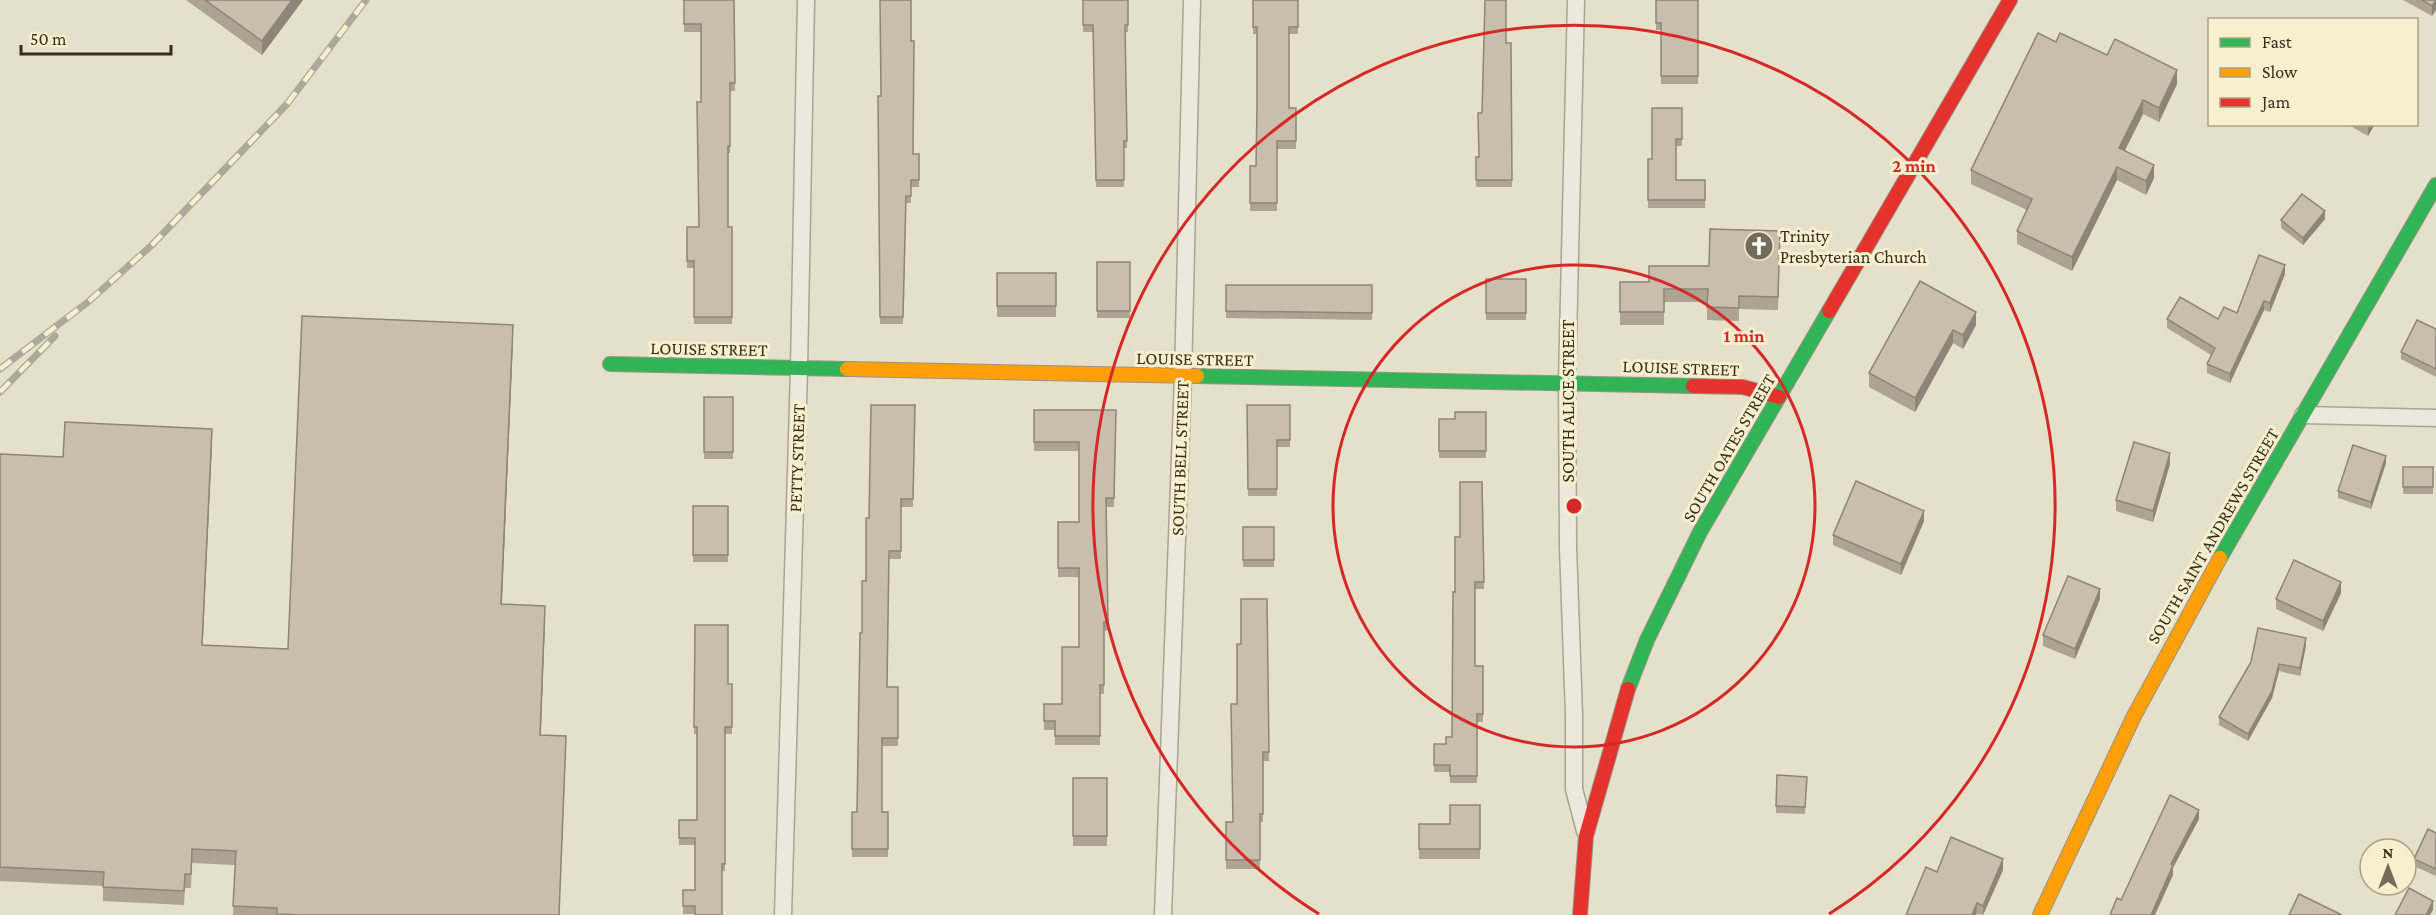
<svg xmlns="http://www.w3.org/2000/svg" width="2436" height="915" viewBox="0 0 2436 915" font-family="'Crimson Pro',serif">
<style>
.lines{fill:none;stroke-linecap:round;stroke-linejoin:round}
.street-casing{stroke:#a9a494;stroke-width:19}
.fast-casing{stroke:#989384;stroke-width:16}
.slow-casing{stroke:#989384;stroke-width:16}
.jam-casing{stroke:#989384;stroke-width:16}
.street{stroke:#ece9dc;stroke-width:16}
.fast{stroke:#30b455;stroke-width:14}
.slow{stroke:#ff9f0a;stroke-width:14}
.jam{stroke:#e5322d;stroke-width:14}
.rail-casing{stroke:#aba89c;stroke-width:7}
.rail{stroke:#f6f0cf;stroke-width:4.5;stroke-dasharray:14;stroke-linecap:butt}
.wall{fill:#aca393}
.shaded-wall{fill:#8c8578}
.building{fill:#c8beab;stroke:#8c8578;stroke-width:1.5}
.ring{fill:none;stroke:#d62828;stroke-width:3}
.labels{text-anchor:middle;stroke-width:6;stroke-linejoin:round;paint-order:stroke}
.poi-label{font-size:18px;fill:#372d1c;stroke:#f6f0cf;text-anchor:start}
.street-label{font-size:18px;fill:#372d1c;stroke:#f6f0cf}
.centre{fill:#d62828;stroke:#f6f0cf;stroke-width:3}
.ring-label{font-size:18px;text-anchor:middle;font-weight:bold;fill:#d62828;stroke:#f6f0cf;stroke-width:6;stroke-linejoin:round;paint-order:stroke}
</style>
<rect width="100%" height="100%" fill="#e4e0ca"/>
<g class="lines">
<!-- street casing -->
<g class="street-casing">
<g id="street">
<polyline points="1576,0 1567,382 1568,547 1574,715 1574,789 1585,831"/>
<polyline points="2303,415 2436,418"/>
<polyline points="783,915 799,369 806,0"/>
<polyline points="1163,915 1183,376 1192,0"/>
</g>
</g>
<!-- fast casing -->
<g class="fast-casing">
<g id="fast">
<polyline points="610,364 847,369"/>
<polyline points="1197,376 1693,386"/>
<polyline points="2220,558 2436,185"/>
<polyline points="1628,689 1647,640 1700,532 1829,311"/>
</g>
</g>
<!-- slow casing -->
<g class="slow-casing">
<g id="slow">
<polyline points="847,369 1197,376"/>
<polyline points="2040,915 2134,716 2220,558"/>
</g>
</g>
<!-- jam casing -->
<g class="jam-casing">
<g id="jam">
<polyline points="1829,311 2010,0"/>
<polyline points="1693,386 1743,387 1779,397"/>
<polyline points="1580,915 1586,836 1628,689"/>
</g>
</g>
<!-- street -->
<use href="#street" class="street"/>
<!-- fast -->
<use href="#fast" class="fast"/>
<!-- slow -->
<use href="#slow" class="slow"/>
<!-- jam -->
<use href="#jam" class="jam"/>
<!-- rail casing -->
<g class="rail-casing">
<g id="rail">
<polyline points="0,369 88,302 152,245 287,104 366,0"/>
<polyline points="0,392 55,336"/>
</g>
</g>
<!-- rail -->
<use href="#rail" class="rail"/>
</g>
<!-- wall -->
<g class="wall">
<polygon points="186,0 303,0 262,55"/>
<polygon points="684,0 734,0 735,91 730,91 730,153 728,153 728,227 732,227 732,324 694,324 694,268 687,268 687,227 699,227 701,102 701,32 684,32"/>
<polygon points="1083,0 1128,0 1128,32 1125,32 1127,148 1124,148 1124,187 1096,187 1093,32 1083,32"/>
<polygon points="1253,0 1298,0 1298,34 1289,34 1289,108 1296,108 1296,149 1277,149 1277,211 1250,211 1250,166 1256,166 1257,108 1257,34 1253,34"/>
<polygon points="1656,0 1698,0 1698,84 1661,84 1661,30 1656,30"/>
<polygon points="2403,0 2436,0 2432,16"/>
<polygon points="911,41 913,154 919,154 919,187 911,187 911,203 906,203 903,324 880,324 878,96 881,96"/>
<polygon points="2056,42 2107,55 2177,84 2159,122 2143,114 2125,150 2154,178 2146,195 2117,180 2072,271 2017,244 2017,231 2027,210 1971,184 1971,170"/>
<polygon points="1506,43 1511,43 1512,187 1476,187 1476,157 1479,157 1482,113"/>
<polygon points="1682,108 1682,146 1676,146 1676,180 1705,180 1705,208 1648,208 1648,159 1652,159"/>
<polygon points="2347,124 2375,124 2368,136"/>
<polygon points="2325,219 2303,245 2281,228 2281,220"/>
<polygon points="1780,244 1778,310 1739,309 1739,321 1707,320 1707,302 1664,302 1664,325 1620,325 1620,282 1649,282 1709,266"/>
<rect x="1097" y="262" width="33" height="56"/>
<rect x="997" y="273" width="59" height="44"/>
<polygon points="2285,274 2270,312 2264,310 2230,383 2207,373 2207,364 2211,355 2167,328 2167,319 2218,319 2237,313"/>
<rect x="1486" y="279" width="40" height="41"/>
<polygon points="1920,281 1976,325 1963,349 1953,343 1915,412 1869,387 1869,373"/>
<polygon points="1226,285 1372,285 1372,320 1226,318"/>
<polygon points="2436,329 2436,377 2401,359 2401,352"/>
<polygon points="513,339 502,604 545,620 541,735 566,750 559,915 233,915 235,865 192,863 191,888 185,888 184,905 103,901 103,886 0,881 0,454 63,457 212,443 202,645 288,649"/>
<rect x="704" y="397" width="29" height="62"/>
<polygon points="915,405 913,507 901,507 901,559 889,559 887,687 898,687 898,746 882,746 882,812 888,812 888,857 852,857 852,812 857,812 862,633 869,518"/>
<polygon points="1247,405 1290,405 1290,447 1277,447 1277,496 1248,496"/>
<polygon points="1034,410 1116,410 1114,507 1106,507 1108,630 1104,631 1104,694 1100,694 1100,745 1055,745 1055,730 1044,730 1044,704 1062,704 1079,647 1079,577 1058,577 1058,522 1079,522 1079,451 1034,451"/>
<polygon points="1486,412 1486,458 1439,458 1439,419 1455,419"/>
<polygon points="2386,463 2371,509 2338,498 2338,491"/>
<polygon points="2170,464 2153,522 2116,511 2116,500"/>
<rect x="2403" y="467" width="30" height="27"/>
<polygon points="1482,482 1484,589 1475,589 1475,666 1483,666 1483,722 1477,722 1477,783 1450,783 1450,772 1434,772 1434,744 1446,744 1452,737 1455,592 1460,537"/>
<rect x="693" y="506" width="35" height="56"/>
<polygon points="1924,521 1901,575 1833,545 1833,535"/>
<rect x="1243" y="527" width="31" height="40"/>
<polygon points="2341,593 2323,631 2276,609 2276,599"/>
<polygon points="1267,599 1269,761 1263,761 1263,822 1260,822 1260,869 1226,869 1226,822 1233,822 1237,704 1241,644"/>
<polygon points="2100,599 2075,659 2043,646 2043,635"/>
<polygon points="695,625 728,684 732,684 732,734 725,734 725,871 722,871 695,914 683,914 683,890 695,890 695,845 679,845 679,820 697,820 697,734 694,734"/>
<polygon points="2306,645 2300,676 2279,671 2272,698 2248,741 2219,725 2219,717 2251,662"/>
<polygon points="1807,777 1805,814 1776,813 1776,806"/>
<rect x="1073" y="778" width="34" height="68"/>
<polygon points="1480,805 1480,859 1419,859 1419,824 1450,824"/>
<polygon points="2436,833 2436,876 2414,866 2414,859"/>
<polygon points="2003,870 1983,915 1977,914 1976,915 1906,915 1937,872"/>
</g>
<!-- shaded-wall -->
<g class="shaded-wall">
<polygon points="292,0 303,0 262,55 262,41"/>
<polygon points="2436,0 2436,10 2432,16 2432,6"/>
<polygon points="2177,70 2177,84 2159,122 2159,108"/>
<polygon points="2143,100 2143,114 2119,162 2119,148"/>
<polygon points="2369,124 2375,124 2368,136 2368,127"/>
<polygon points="2154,165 2154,178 2146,195 2146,181"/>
<polygon points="2117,167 2117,180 2072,271 2072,257"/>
<polygon points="2325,211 2325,219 2303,245 2303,238"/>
<polygon points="2285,265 2285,274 2270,312 2270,303"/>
<polygon points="2264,301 2264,310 2230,383 2230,374"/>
<polygon points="1976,312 1976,325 1963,349 1963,335"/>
<polygon points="513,325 513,339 501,618 501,604"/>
<polygon points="1953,330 1953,343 1915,412 1915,398"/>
<polygon points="212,429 212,443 202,659 202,645"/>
<polygon points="2170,453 2170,464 2153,522 2153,511"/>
<polygon points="2386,456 2386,463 2371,509 2371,502"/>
<polygon points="1924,511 1924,521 1901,575 1901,564"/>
<polygon points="2341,582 2341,593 2323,631 2323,621"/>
<polygon points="2100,589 2100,599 2075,659 2075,649"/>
<polygon points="545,606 545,620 540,749 540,735"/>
<polygon points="2306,638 2306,645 2300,676 2300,668"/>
<polygon points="2279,664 2279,671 2272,698 2248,741 2248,734"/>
<polygon points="2199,810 2199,819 2173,868 2173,875 2155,915 2151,915 2171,864"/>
<polygon points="2003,859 2003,870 1983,915 1983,906"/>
<polygon points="2433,901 2433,910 2430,915 2426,915"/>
<polygon points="1977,903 1976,915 1972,915"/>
</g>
<!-- building -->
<g class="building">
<polygon points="205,0 292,0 262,41"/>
<polygon points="684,0 734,0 735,83 730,83 730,146 728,146 728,227 732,227 732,317 694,317 694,261 687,261 687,227 699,227 697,102 701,102 701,24 684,24"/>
<polygon points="880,0 911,0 911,41 914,41 913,154 919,154 919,180 911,180 911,196 906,196 903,317 880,317 878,96 881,96"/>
<polygon points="1083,0 1128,0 1128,25 1125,25 1127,141 1124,141 1124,180 1096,180 1093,25 1083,25"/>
<polygon points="1253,0 1298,0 1298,27 1289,27 1289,108 1296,108 1296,141 1277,141 1277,203 1250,203 1250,166 1256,166 1257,108 1257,27 1253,27"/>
<polygon points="1485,0 1506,0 1506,43 1511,43 1512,180 1476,180 1476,157 1479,157 1478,113 1482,113"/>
<polygon points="1656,0 1698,0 1698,76 1661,76 1661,23 1656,23"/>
<polygon points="2422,0 2436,0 2432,6"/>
<polygon points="2038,33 2056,42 2060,33 2107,55 2115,39 2177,70 2159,108 2143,100 2119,148 2154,165 2146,181 2117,167 2072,257 2017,231 2032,199 1971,170"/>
<polygon points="1652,108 1682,108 1682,139 1676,139 1676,180 1705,180 1705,200 1648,200 1648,159 1652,159"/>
<polygon points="2302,194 2325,211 2303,238 2281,220"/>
<polygon points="1710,229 1780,231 1778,297 1739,296 1739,308 1707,307 1708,289 1664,289 1664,312 1620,312 1620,282 1649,282 1649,266 1709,266"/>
<polygon points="2259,255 2285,265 2270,303 2264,301 2230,374 2207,364 2215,348 2167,319 2180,297 2218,319 2224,307 2237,313"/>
<rect x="1097" y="262" width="33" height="49"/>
<rect x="997" y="273" width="59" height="33"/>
<rect x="1486" y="279" width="40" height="34"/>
<polygon points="1920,281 1976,312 1963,335 1953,330 1915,398 1869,373"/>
<polygon points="1226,285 1372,285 1372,313 1226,311"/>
<polygon points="302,316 513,325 501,604 545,606 540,735 566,736 559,915 301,915 277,914 277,908 233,906 236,851 192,849 191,874 185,874 184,891 103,887 104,872 0,867 0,454 63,457 65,422 212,429 202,645 288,649"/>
<polygon points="2417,320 2436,329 2436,369 2401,352"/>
<rect x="704" y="397" width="29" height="55"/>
<polygon points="871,405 915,405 913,499 901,499 901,551 889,551 887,687 898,687 898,738 882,738 882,812 888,812 888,849 852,849 852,812 857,812 860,633 862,633 862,581 866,581 866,518 869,518"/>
<polygon points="1247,405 1290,405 1290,440 1277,440 1277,489 1248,489"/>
<polygon points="1034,410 1116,410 1114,498 1106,498 1108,622 1104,622 1104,685 1100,685 1100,736 1055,736 1055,721 1044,721 1044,704 1062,704 1062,647 1079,647 1079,568 1058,568 1058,522 1079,522 1079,442 1034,442"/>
<polygon points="1455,412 1486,412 1486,451 1439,451 1439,419 1455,419"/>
<polygon points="2134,442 2170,453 2153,511 2116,500"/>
<polygon points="2353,445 2386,456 2371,502 2338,491"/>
<rect x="2403" y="467" width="30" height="20"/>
<polygon points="1856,481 1924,511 1901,564 1833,535"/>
<polygon points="1460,482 1482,482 1484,582 1475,582 1475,666 1483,666 1483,714 1477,714 1477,776 1450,776 1450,765 1434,765 1434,744 1446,744 1446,737 1452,737 1453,592 1455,592 1455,537 1460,537"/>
<rect x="693" y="506" width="35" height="49"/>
<rect x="1243" y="527" width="31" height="33"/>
<polygon points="2294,560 2341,582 2323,621 2276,599"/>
<polygon points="2068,576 2100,589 2075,649 2043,635"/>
<polygon points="1241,599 1267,599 1269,752 1263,752 1263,814 1260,814 1260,860 1226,860 1226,822 1233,822 1231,704 1237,704 1237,644 1241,644"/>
<polygon points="695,625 728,625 728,684 732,684 732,727 725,727 725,864 722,864 722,915 695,915 695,906 683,906 683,890 695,890 695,838 679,838 679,820 697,820 697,727 694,727"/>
<polygon points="2258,628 2306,638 2300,668 2279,664 2272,691 2248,734 2219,717 2251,662"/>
<polygon points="1777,775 1807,777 1805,807 1776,806"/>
<rect x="1073" y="778" width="34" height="58"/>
<polygon points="2170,795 2199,810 2171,864 2173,865 2151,915 2110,915 2117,898 2121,900"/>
<polygon points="1450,805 1480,805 1480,849 1419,849 1419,824 1450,824"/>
<polygon points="2428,829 2436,833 2436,869 2414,859"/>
<polygon points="1951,837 2003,859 1983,906 1977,903 1972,915 1906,915 1926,867 1937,872"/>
<polygon points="2409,888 2433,901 2426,915 2395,915"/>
<polygon points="2299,894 2342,915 2289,915"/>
</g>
<!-- distance rings -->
<g class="ring">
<circle cx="1574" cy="506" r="241"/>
<path d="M1319 914A481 481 0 1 1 1829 914"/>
</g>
<!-- icons -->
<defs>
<g id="church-disc" transform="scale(1.5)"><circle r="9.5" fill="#746c59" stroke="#f6f0cf"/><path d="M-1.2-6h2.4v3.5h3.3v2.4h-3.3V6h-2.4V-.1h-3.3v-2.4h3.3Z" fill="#fff"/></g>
</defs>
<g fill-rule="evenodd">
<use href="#church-disc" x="1759" y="246"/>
</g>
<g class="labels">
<!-- poi labels -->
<g class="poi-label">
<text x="1780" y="242">Trinity<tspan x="1780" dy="21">Presbyterian Church</tspan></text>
</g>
<!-- street labels -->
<g class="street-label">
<text transform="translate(709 349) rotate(1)" y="6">LOUISE STREET</text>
<text transform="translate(1195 359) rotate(1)" y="6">LOUISE STREET</text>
<text transform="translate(1681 368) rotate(2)" y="6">LOUISE STREET</text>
<text transform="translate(1568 401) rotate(-90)" y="6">SOUTH ALICE STREET</text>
<text transform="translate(1729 448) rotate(-60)" y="6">SOUTH OATES STREET</text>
<text transform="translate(797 458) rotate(-88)" y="6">PETTY STREET</text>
<text transform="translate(1180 458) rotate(-88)" y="6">SOUTH BELL STREET</text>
<text transform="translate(2213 536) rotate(-60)" y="6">SOUTH SAINT ANDREWS STREET</text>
</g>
</g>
<circle cx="1574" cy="506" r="9" class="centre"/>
<g class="ring-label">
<text x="1914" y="172">2 min</text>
<text x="1744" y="342">1 min</text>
</g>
<!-- legend -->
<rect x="2208" y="18" width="210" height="108" fill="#f6f0cf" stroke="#aaa287" stroke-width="1.5"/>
<rect x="2220" y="38" width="30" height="9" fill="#30b455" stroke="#aaa287" stroke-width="1.5"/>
<text x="2262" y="48" font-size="18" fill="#372d1c">Fast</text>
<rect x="2220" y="68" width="30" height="9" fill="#ff9f0a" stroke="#aaa287" stroke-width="1.5"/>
<text x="2262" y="78" font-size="18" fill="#372d1c">Slow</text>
<rect x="2220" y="98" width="30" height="9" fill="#e5322d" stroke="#aaa287" stroke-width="1.5"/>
<text x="2262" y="108" font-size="18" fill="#372d1c">Jam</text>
<!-- north arrow -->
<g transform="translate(2388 867)"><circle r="28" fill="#f6f0cf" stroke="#aaa287" stroke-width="1.5"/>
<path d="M0-4.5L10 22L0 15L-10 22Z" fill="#746c59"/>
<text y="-9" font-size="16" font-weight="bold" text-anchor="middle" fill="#372d1c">N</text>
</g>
<!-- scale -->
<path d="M21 45v9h150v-9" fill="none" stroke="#372d1c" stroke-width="3"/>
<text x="30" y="45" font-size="18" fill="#372d1c" stroke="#f6f0cf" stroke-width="4.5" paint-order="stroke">50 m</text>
</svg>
